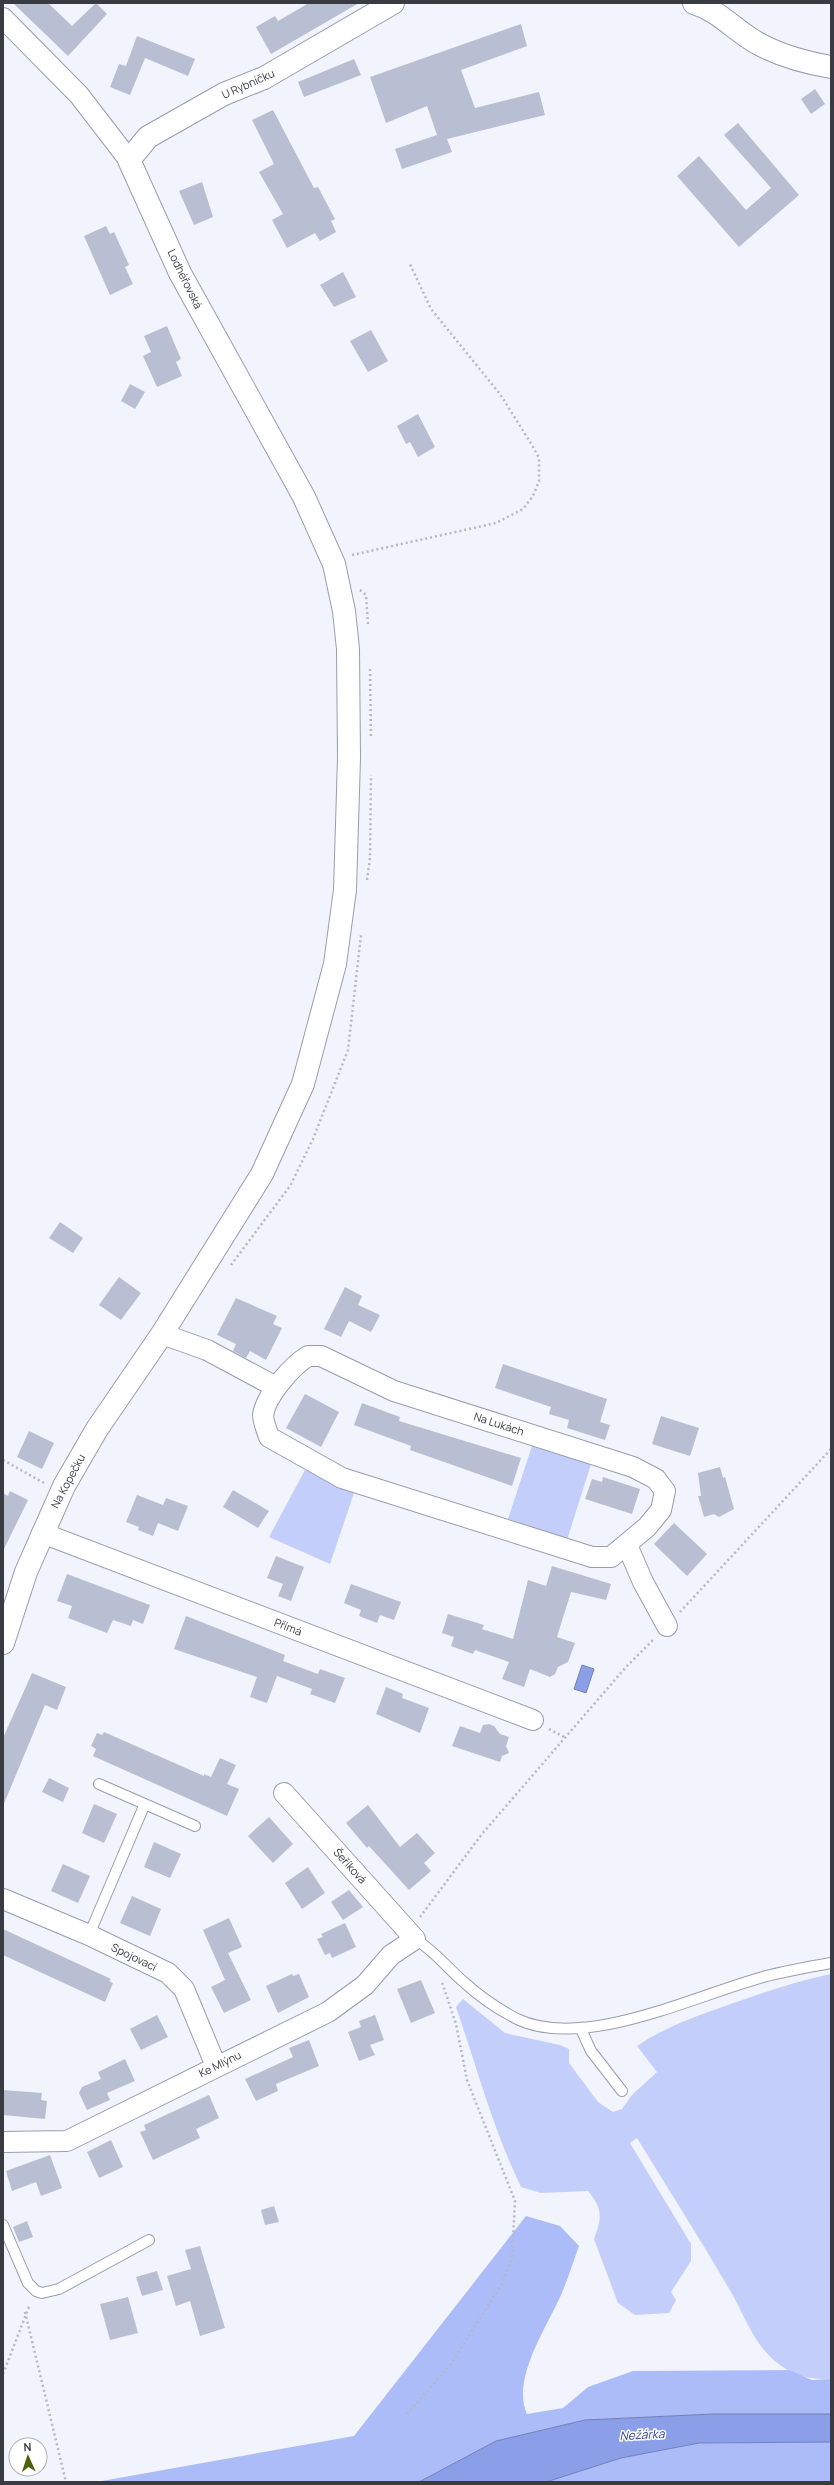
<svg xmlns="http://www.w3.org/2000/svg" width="834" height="2485" viewBox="0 0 834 2485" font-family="Manrope,sans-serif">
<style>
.green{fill:#c3cffa}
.forest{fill:#acbcf9}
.water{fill:#8b9ee8;stroke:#7280b6}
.building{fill:#b9bfd2}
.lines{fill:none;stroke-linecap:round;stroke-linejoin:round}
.lane-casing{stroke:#979db0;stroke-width:12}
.street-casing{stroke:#979db0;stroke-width:22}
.secondary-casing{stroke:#979db0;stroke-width:24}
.path{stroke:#b5b8c0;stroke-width:2.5;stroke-dasharray:2 3;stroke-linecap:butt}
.lane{stroke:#fff;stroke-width:10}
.street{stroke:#fff;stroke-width:20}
.secondary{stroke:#fff;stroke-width:22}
.labels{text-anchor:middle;stroke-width:3;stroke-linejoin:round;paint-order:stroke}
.street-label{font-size:11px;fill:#393b43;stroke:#fff}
.water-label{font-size:12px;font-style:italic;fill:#334095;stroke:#fff}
</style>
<rect width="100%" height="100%" fill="#f1f4fc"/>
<!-- green -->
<g class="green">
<polygon points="532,1446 591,1464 567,1540 508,1519"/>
<polygon points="305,1470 355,1490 330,1564 269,1537"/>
<path d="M831,1974V2379C803,2380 783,2372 764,2350C750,2333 742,2311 731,2292C701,2240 668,2189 637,2138L630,2143L691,2244V2261L671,2292L676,2300L669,2313L635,2315L618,2303L594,2239C602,2218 603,2209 588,2191L541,2193L521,2187C493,2129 477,2068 456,2007L463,1999L505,2033L560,2045L569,2049V2063L598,2102L613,2112L622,2109L632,2095L657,2072L637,2046C665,2027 696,2016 728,2005C762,1993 796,1981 831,1974Z"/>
</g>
<!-- forest -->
<g class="forest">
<path d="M526,2216L560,2226L579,2246C573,2262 568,2279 561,2295C547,2327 511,2379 527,2414L563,2408L588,2387L633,2371L789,2370L812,2380L831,2379V2414H713L585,2420L496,2441L419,2482H96L354,2436Z"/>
<polygon points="831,2442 831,2482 546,2482 621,2458 699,2443"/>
</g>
<!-- water -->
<g class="water">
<polygon points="582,1665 594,1669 586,1693 574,1689"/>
<polygon points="713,2414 831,2414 831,2442 699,2443 621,2458 546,2482 419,2482 496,2441 585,2420"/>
</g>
<!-- building -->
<g class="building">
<polygon points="13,3 48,3 72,26 96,3 107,14 68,56"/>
<polygon points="309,3 359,3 271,54 256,27 275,16 278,21"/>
<polygon points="521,24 527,46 461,70 475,108 539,92 545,115 447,139 452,152 402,169 395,149 437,135 427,106 386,123 370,77"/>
<polygon points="137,36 195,59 188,76 145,58 130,95 110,87 119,64 126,66"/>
<polygon points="354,59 361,75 304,97 298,82"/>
<polygon points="815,89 825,104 811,114 801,99"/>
<polygon points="273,110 314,188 318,187 335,219 331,221 336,232 320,241 315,233 287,248 272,220 283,214 259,172 274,164 252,120"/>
<polygon points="738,123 799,195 739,247 677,176 699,156 746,210 771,188 724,135"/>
<polygon points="202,182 213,217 194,225 179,191"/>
<polygon points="106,226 110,234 114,232 129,265 125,267 133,284 110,295 84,236"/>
<polygon points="343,272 356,297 334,307 320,285"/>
<polygon points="167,326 181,359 176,362 182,376 157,387 143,356 151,352 144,336"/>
<polygon points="371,330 388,361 368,372 350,341"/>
<polygon points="130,384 145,392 135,409 121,401"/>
<polygon points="418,414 435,447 418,457 410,442 406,444 397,426"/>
<polygon points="60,1222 83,1238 73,1253 49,1238"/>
<polygon points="119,1277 141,1293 121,1320 99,1305"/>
<polygon points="345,1287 362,1296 358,1305 380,1315 371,1332 349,1321 341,1337 324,1329"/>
<polygon points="236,1298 277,1316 273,1324 282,1328 266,1360 250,1351 246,1358 233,1351 236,1344 217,1335"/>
<polygon points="503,1364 607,1399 600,1422 610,1425 605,1440 567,1428 569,1420 549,1414 551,1407 495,1388"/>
<polygon points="305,1394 339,1412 321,1447 286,1428"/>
<polygon points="362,1403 400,1417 399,1421 521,1458 512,1486 410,1450 411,1446 354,1425"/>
<polygon points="661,1416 699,1428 690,1456 652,1444"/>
<polygon points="29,1431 54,1443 42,1469 17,1457"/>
<polygon points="720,1467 723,1478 725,1477 734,1509 719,1517 714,1514 704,1517 698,1496 701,1496 698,1473"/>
<polygon points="603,1477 640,1489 632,1514 585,1499 592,1479 602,1482"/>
<polygon points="233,1490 269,1511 258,1528 223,1507"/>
<polygon points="10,1491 28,1500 3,1551 3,1493 8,1496"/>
<polygon points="137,1495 163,1505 166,1498 188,1506 178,1531 158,1523 153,1536 138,1530 139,1527 126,1522"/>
<polygon points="674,1523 707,1554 687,1576 654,1544"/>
<polygon points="276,1556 304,1567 291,1601 278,1596 283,1584 267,1578"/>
<polygon points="552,1566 611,1584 606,1600 571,1592 557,1637 575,1643 568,1662 558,1667 555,1674 550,1677 530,1669 524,1687 502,1679 509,1662 475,1650 473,1654 451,1646 454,1637 442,1633 448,1614 484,1625 482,1629 513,1639 528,1580 546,1586"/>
<polygon points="67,1574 150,1605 143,1624 133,1620 131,1626 113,1620 107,1633 68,1618 72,1606 57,1601"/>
<polygon points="351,1584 401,1602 394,1620 380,1615 377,1623 359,1616 361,1610 344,1603"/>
<polygon points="186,1616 285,1655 283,1661 318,1674 320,1669 345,1678 335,1703 310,1694 312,1689 277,1676 267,1703 250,1697 257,1677 174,1649"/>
<polygon points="32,1673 66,1687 57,1710 45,1705 3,1806 3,1738"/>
<polygon points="386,1687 403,1694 402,1698 429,1708 420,1733 376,1714"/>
<polygon points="489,1724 494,1726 500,1734 509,1737 506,1746 509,1753 502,1756 500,1762 452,1746 460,1726 480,1733 483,1725"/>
<polygon points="104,1732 204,1776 204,1774 211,1777 220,1758 236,1765 227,1784 239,1789 227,1816 93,1756 96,1749 91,1746 97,1733 102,1735"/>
<polygon points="49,1778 69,1788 63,1802 42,1792"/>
<polygon points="94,1804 117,1814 104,1843 82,1833"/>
<polygon points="368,1805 400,1847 417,1833 435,1853 424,1863 431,1871 409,1890 369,1846 367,1848 346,1823"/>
<polygon points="269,1817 293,1844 273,1863 248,1836"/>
<polygon points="154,1842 181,1854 170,1878 144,1867"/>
<polygon points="63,1864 90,1876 78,1903 51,1891"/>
<polygon points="308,1867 325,1893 302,1909 285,1883"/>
<polygon points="349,1890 363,1907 343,1920 331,1902"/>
<polygon points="132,1896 161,1909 150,1936 120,1923"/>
<polygon points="229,1918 242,1947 228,1953 251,2000 224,2013 211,1987 225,1980 203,1930"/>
<polygon points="345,1923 356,1947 332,1958 330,1953 325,1955 317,1939 323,1937 321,1934"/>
<polygon points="3,1929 111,1979 109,1981 113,1983 105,2002 3,1955"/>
<polygon points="292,1974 293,1976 299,1974 309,1997 278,2013 266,1986"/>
<polygon points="421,1980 435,2013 411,2023 397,1989"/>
<polygon points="157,2015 168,2037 141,2050 130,2029"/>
<polygon points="375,2015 384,2040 370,2045 375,2055 359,2061 348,2032 361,2027 359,2021"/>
<polygon points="309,2040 319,2066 276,2084 278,2091 256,2101 245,2079 293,2057 289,2048"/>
<polygon points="125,2059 135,2081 107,2093 110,2100 87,2110 79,2093 82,2087 101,2079 98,2072"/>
<polygon points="3,2090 42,2093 41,2100 47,2101 45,2119 3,2115"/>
<polygon points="209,2095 219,2118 196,2129 200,2138 153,2160 140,2132 146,2130 144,2125"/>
<polygon points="111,2140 123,2167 99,2178 87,2152"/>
<polygon points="50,2155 62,2188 41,2196 36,2182 12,2191 6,2171"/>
<polygon points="274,2206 279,2222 265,2225 261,2210"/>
<polygon points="27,2221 33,2237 19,2242 13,2227"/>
<polygon points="200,2246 225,2328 200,2336 190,2301 176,2306 167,2276 191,2269 185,2250"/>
<polygon points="157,2271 163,2290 142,2296 136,2277"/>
<polygon points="128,2297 138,2333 110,2340 100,2304"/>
</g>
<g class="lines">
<!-- lane casing -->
<g class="lane-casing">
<g id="lane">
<polyline points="99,1784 195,1826"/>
<polyline points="89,1935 144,1806"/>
<path d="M415,1939C436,1952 447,1968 465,1983C480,1997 498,2009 517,2019C584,2051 696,1995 763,1977C785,1971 808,1967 831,1963"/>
<polyline points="581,2029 591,2051 622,2091"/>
<polyline points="3,2225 28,2283 36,2291 42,2293 59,2289 149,2240"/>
</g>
</g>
<!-- street casing -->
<g class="street-casing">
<g id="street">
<polyline points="3,18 79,95 129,160"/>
<polyline points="162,1334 207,1350 276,1387"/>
<path d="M308,1356H321L394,1391L633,1467L656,1479L665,1491L661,1510L647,1527L611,1557H592L342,1478L269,1437C267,1431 263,1421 263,1415C266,1395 292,1366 308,1356Z"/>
<polyline points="42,1533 533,1720"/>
<polyline points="627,1545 643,1582 667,1626"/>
<polyline points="3,1899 89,1935 168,1973 184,1989 216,2066"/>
<polyline points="3,2142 67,2141 328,2012 365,1985 391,1955 415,1939 284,1793"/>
</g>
</g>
<!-- secondary casing -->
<g class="secondary-casing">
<g id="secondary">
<path d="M694,3C720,11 737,33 761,45C782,56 808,63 831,67"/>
<polyline points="3,1643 26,1572 64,1486 97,1429 162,1334 262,1174 303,1084 335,964 345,890 349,758 348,649 344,611 334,564 304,497 180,273 129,160 148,137 224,94 264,78 393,3"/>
</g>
</g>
<!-- path -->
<g class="path">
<polyline points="352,555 496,523 523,509 533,496 539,481 539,458 532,445 500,394 431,309 409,262"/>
<polyline points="360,590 366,595 368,624"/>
<polyline points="370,669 371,738"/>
<polyline points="367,880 370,858 371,775"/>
<polyline points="231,1265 290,1186 313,1139 348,1050 361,935"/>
<polyline points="3,1460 44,1483"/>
<polyline points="680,1612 831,1449"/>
<polyline points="549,1729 566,1738"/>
<polyline points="420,1917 482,1834 626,1667 653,1640"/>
<polyline points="25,2312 66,2482"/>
<polyline points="3,2374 30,2304"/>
<polyline points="407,2414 451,2364 502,2284 512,2257 515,2201 467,2080 456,2024 442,1982"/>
</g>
<!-- lane -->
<use href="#lane" class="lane"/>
<!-- street -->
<use href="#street" class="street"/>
<!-- secondary -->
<use href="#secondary" class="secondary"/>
</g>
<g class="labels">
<!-- street labels -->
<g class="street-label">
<text transform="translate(248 84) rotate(-24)" y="4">U Rybníčku</text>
<text transform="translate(185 279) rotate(64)" y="4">Lodhéřovská</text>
<text transform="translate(499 1424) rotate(18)" y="4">Na Lukách</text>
<text transform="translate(68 1481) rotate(-62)" y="4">Na Kopečku</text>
<text transform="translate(288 1627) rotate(21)" y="4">Přímá</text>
<text transform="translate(350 1866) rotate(48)" y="4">Šeříková</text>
<text transform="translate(134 1957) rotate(26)" y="4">Spojovací</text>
<text transform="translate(220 2064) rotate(-26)" y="4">Ke Mlýnu</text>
</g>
<!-- water labels -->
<g class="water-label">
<text transform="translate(642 2435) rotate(-3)" y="4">Nežárka</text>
</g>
</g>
<!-- border -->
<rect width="834" height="2485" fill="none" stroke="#393b43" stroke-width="8"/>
<!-- north arrow -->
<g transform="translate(28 2457) rotate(357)"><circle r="19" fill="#ffffff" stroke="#b0b1b4"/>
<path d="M0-3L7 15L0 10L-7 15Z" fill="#4d6108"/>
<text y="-6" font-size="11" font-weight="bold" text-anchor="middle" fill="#393b43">N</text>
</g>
</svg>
